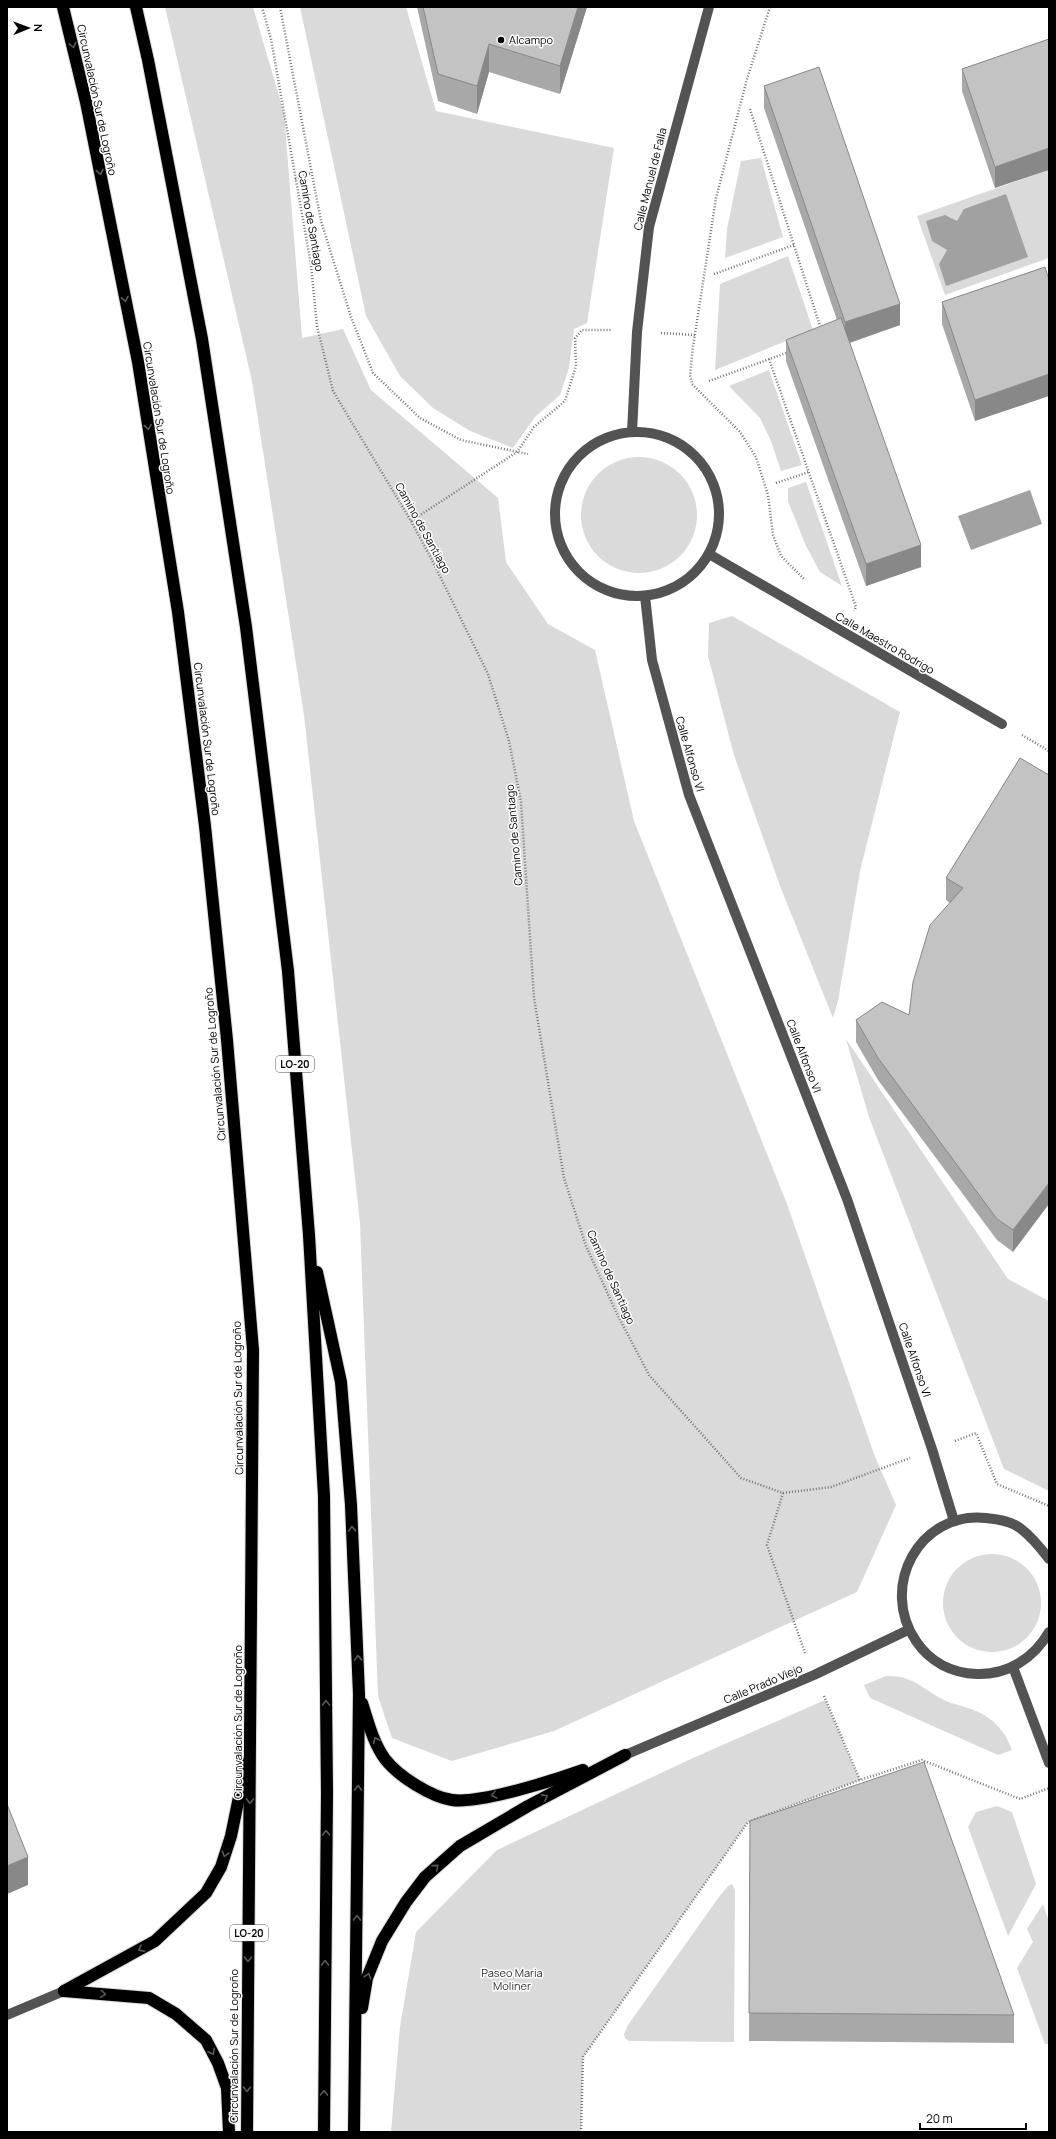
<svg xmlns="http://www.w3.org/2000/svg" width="1056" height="2139" viewBox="0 0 1056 2139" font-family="Manrope,sans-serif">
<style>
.green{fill:#dadada}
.water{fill:#a1a1a1}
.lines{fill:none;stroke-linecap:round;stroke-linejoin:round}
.highway-casing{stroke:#dbdbdb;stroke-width:14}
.path{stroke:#757575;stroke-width:2.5;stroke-dasharray:1 2;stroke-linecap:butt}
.minor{stroke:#535353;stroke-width:10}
.highway{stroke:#000;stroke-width:12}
.wall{fill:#a8a8a8}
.shaded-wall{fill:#888}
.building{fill:#c3c3c3;stroke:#888}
.oneway{stroke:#595959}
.poi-dot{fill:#000;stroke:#fff;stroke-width:1.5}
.labels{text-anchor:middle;stroke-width:3;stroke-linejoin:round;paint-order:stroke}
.shield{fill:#fff;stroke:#4c4c4c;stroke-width:1}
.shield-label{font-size:10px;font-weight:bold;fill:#000}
.poi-label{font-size:11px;fill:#000;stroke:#fff;text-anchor:start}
.street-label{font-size:11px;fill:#000;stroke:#fff}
.park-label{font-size:11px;fill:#313131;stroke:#fff}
</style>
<rect width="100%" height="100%" fill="#fff"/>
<!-- green -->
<g class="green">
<polygon points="165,7 253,7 284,113 302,338 343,329 371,390 498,498 506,562 548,624 595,650 634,821 787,1204 874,1454 896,1505 857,1592 554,1731 452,1761 392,1738 378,1696 360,1223 304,715 252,381"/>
<polygon points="300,7 406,7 436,111 614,148 587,323 574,329 569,368 560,395 535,417 513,448 470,431 433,408 400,376 366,316"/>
<polygon points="761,158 783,237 725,258 727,229 741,161"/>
<polygon points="1049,170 1049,258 945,295 917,216"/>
<polygon points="788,256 813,330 715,370 720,284"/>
<polygon points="769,370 802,465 781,471 771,441 760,418 729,386"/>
<circle cx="639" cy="515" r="58"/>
<polygon points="806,482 842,586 820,572 806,546 788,501 788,488"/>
<polygon points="732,616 900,712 860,871 838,1001 833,1018 780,886 734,755 708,656 709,623"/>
<polygon points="846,1039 1008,1279 1049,1301 1049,1491 1004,1469 869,1117"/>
<circle cx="992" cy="1603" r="49"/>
<path d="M886,1676C913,1675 922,1689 944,1700C954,1705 966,1706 976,1711C994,1718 1006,1733 1012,1750L998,1755L870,1698L864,1685Z"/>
<polygon points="825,1700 860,1780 748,1822 583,2057 581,2132 391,2132 400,2027 416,1932 497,1850 693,1758"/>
<polygon points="997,1806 1012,1812 1036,1884 1008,1936 968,1827 976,1812"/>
<polygon points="732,1884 735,1890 734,2042 629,2041 625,2038 624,2034 628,2025 719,1897 728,1886"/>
<polygon points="1043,1904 1049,1921 1049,2044 1045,2044 1017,1968 1033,1942 1027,1929"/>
</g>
<!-- water -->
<g class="water">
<polygon points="1006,194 1028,257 946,286 939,264 947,250 932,241 926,221 945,215 957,221 964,209"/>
<polygon points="1030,490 1042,524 971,550 958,516"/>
</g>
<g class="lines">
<!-- highway casing -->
<g class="highway-casing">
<g id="highway">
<polyline points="63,7 86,102 138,362 178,612 205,826 227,1040 253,1350 247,2132"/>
<polyline points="136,7 148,60 202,339 246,627 288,971 309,1235 324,1496 327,1793 324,2132"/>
<polyline points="317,1272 341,1382 351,1505 359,1694 354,2132"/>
<path d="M362,1703C368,1721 373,1743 385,1759C398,1776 431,1797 452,1800C480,1804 555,1780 583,1770"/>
<polyline points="64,1991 155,1941 206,1893 221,1867 231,1836 246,1763"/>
<polyline points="64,1991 149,1998 176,2014 206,2040 218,2063 227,2088 229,2132"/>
<polyline points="362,2008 367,1978 382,1941 406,1902 425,1877 460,1846 528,1806 625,1755"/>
</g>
</g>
<!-- path -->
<g class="path">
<polyline points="262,7 271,39 311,265 317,326 333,391 411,521 432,560 488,674 509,741 521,802 534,998 564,1178 586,1246 617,1314 649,1375 741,1478 783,1493 831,1487 910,1458"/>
<polyline points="280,7 321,221 351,317 373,373 420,418 461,440 528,454"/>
<polyline points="770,7 747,79 716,198 693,347 690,375 692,384 740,432 756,457 768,495 773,535 781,556 805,580"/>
<polyline points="750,109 821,329"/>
<polyline points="295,179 312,173"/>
<polyline points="714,274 794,245"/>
<polyline points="661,333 695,335"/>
<polyline points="769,359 856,607 854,611"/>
<polyline points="709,381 789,352"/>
<polyline points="776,483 809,472"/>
<polyline points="411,521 517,452 534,427 565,401 576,366 575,338 582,330 612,330"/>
<polyline points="1022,735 1049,751"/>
<polyline points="955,1441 976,1433 997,1484 1049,1506"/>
<polyline points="783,1493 767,1545 805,1653"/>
<polyline points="824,1696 860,1780 922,1760 1020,1799 1049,1788"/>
<polyline points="581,2132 583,2057 748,1822 860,1780"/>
</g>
<!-- minor -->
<g class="minor">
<polyline points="632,432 637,332 649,227 709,7"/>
<circle cx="637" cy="514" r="82"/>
<polyline points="709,554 1002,724"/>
<polyline points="645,596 652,660 689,795 847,1199 932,1449 954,1521"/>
<path d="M1049,1559C1040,1547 1032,1537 1020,1528C1011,1521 997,1519 986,1518C919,1511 879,1587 916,1641C930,1662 952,1673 977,1674C1008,1675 1034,1658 1049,1632"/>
<polyline points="1013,1667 1049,1763"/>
<polyline points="625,1755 814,1675 908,1630"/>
<polyline points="7,2015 64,1991"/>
</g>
<!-- highway -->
<use href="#highway" class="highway"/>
</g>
<!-- wall -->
<g class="wall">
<polygon points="417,7 587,7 560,94 489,72 477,114 438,101"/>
<polygon points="1049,39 995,188 962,91 962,69"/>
<polygon points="764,86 900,325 850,343 921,567 866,586 786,361 786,340 837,320 764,108"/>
<polygon points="1045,267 975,421 942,324 942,302"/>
<polygon points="1020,758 1013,1252 997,1240 878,1080 856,1042 856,1020 909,1015 950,903 946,900 946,878"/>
<polygon points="750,1821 1014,2015 1014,2043 749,2041"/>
</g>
<!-- shaded-wall -->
<g class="shaded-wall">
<polygon points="578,7 587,7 560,94 560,66"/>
<polygon points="489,44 489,72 477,114 477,86"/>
<polygon points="1049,148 1049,170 995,188 995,167"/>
<polygon points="900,304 900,325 845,344 845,322"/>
<polygon points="1049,374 1049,396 975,421 975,400"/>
<polygon points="921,545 921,567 866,586 866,564"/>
<polygon points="1049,1183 1049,1204 1013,1252 1013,1230"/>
<polygon points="28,1857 28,1885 7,1894 7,1866"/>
</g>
<!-- building -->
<g class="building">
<polygon points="423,7 578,7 560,66 489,44 477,86 438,74"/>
<polygon points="1049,39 1049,148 995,167 962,69"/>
<polygon points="819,67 900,304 845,322 764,86"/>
<polygon points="1045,267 1049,280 1049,374 975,400 942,302"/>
<polygon points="841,318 921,545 866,564 786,340"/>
<polygon points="1020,758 1049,775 1049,1183 1013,1230 997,1219 878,1058 856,1020 882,1002 909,1015 913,982 930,925 963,888 946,878"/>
<polygon points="924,1762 1014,2015 749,2013 750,1821"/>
<polygon points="7,1804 28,1857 7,1866"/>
</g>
<!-- one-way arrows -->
<defs><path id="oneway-chevron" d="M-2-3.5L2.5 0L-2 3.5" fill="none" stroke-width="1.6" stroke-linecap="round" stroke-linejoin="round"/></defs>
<g class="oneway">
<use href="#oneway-chevron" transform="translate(73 45) rotate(77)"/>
<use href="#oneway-chevron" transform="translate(100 172) rotate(79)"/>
<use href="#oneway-chevron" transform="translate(125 299) rotate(79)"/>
<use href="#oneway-chevron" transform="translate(148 427) rotate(81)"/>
<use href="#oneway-chevron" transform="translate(352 1529) rotate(-92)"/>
<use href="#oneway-chevron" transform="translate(358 1658) rotate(-92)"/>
<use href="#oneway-chevron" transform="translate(326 1703) rotate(-91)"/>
<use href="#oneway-chevron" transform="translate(376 1740) rotate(-117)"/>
<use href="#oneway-chevron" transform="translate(358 1788) rotate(-89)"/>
<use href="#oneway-chevron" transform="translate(494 1795) rotate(166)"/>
<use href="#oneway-chevron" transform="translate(545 1797) rotate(-28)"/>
<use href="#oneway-chevron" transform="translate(250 1801) rotate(91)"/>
<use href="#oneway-chevron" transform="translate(326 1833) rotate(-89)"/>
<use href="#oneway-chevron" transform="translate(225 1854) rotate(107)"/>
<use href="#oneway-chevron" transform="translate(436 1867) rotate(-41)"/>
<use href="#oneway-chevron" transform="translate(357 1918) rotate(-89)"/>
<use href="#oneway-chevron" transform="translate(141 1949) rotate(151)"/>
<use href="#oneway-chevron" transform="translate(248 1959) rotate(91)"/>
<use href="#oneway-chevron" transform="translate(325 1963) rotate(-89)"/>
<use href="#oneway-chevron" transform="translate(368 1976) rotate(-72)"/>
<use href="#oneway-chevron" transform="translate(103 1994) rotate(5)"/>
<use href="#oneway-chevron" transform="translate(212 2052) rotate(63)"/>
<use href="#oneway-chevron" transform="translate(247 2089) rotate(90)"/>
<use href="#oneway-chevron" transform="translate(324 2093) rotate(-89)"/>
</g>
<!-- markers -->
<circle class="poi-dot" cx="501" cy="40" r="4"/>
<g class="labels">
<!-- shield labels -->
<g class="shield">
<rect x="276" y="1056" width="38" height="16" rx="3"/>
<rect x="230" y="1925" width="38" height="16" rx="3"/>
</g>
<g class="shield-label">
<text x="295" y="1068">LO-20</text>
<text x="249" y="1937">LO-20</text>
</g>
<!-- poi labels -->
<g class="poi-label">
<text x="509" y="44">Alcampo</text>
</g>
<!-- street labels -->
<g class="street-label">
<text transform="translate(97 100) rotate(78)" y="4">Circunvalación Sur de Logroño</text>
<text transform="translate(650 179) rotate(-76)" y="4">Calle Manuel de Falla</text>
<text transform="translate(311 221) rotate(80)" y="4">Camino de Santiago</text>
<text transform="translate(159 418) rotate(81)" y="4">Circunvalación Sur de Logroño</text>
<text transform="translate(423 528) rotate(61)" y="4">Camino de Santiago</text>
<text transform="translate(885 643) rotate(30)" y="4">Calle Maestro Rodrigo</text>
<text transform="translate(207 739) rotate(83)" y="4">Circunvalación Sur de Logroño</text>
<text transform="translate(690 754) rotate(74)" y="4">Calle Alfonso VI</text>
<text transform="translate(514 835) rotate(-95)" y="4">Camino de Santiago</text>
<text transform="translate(804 1056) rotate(69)" y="4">Calle Alfonso VI</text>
<text transform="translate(215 1064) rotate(-95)" y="4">Circunvalación Sur de Logroño</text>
<text transform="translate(611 1277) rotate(66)" y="4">Camino de Santiago</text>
<text transform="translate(915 1360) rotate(71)" y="4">Calle Alfonso VI</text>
<text transform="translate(238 1398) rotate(-91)" y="4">Circunvalación Sur de Logroño</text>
<text transform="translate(763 1684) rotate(-23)" y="4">Calle Prado Viejo</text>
<text transform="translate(238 1722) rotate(-90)" y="4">Circunvalación Sur de Logroño</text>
<text transform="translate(234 2046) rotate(-90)" y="4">Circunvalación Sur de Logroño</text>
</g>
<!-- park labels -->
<g class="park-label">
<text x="512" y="1977">Paseo Maria<tspan x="512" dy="13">Moliner</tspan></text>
</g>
</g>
<!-- border -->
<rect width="1056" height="2139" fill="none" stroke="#000000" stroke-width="16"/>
<!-- north arrow -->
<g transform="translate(28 28) rotate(89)" stroke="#ffffff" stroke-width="3" paint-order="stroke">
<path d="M0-3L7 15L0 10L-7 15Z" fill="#000000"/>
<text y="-6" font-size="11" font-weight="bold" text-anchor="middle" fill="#000000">N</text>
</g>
<!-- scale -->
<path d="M920 2123v6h106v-6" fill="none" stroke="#000000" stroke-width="2"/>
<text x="926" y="2123" font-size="12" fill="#000000" stroke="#ffffff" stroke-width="3" paint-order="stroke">20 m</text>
</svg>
